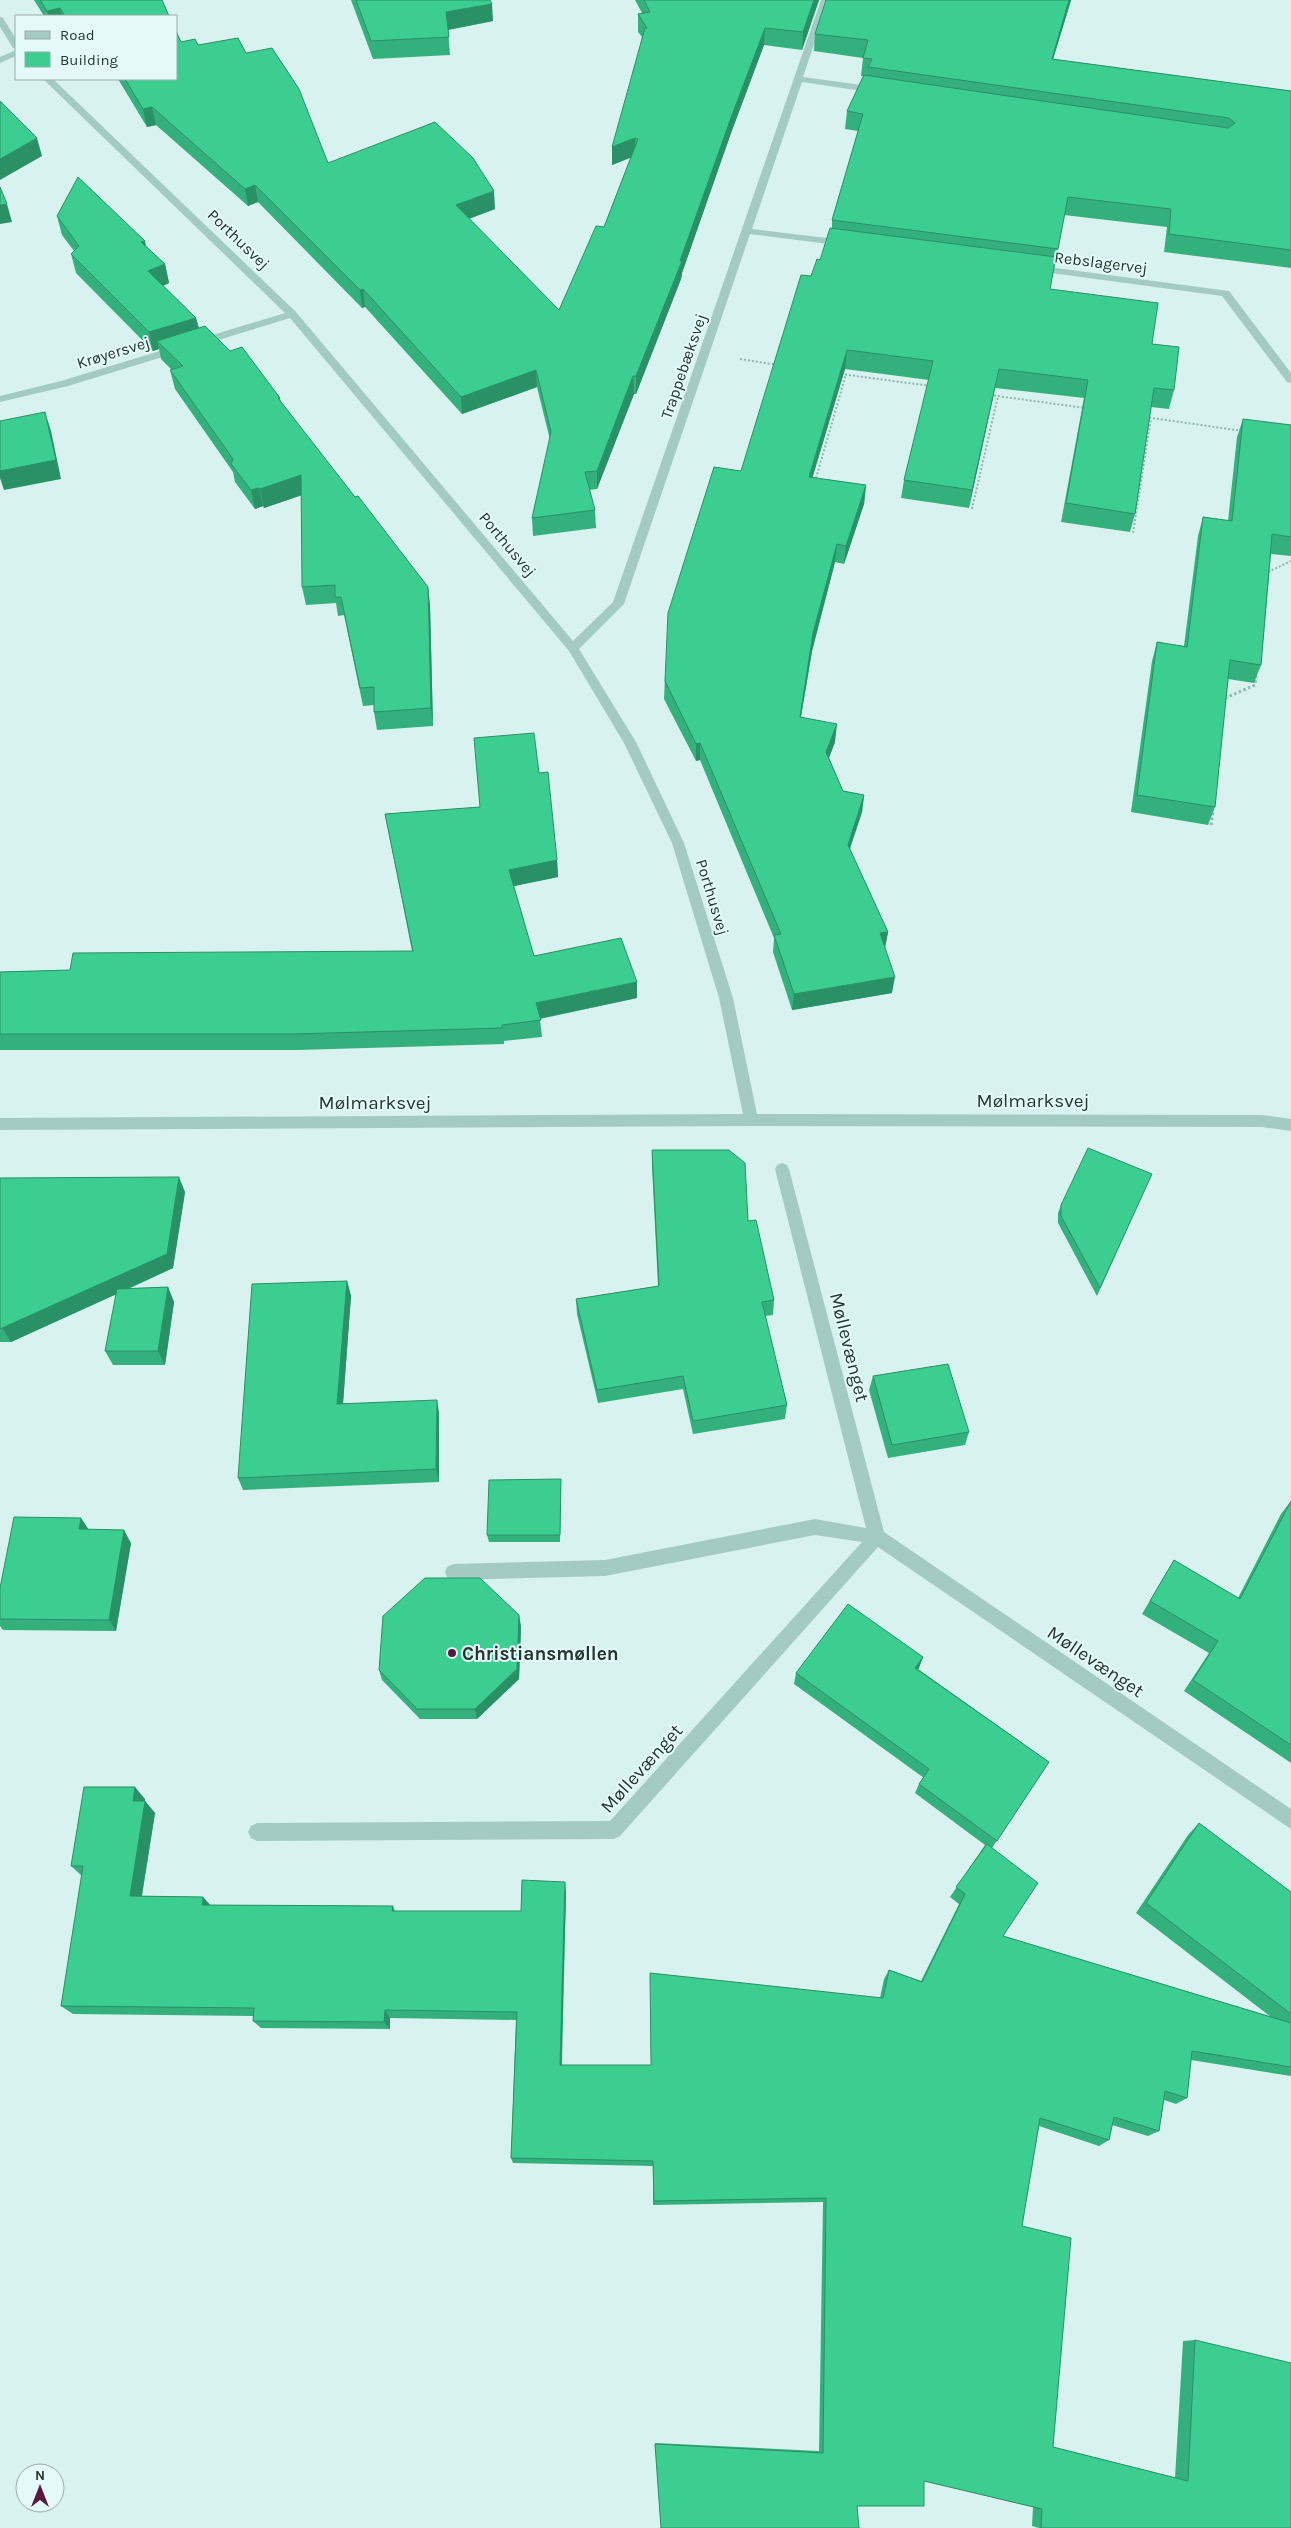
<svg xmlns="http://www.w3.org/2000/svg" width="1291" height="2528" viewBox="0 0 1291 2528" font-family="Karla,sans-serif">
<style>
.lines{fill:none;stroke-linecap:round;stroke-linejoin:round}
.path-far1{stroke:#8eb7ae;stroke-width:2;stroke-dasharray:2 2;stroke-linecap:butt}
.path{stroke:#8eb7ae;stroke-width:3;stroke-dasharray:2.5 2.5;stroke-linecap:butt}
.minor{fill:#a4cbc3;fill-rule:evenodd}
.wall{fill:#34b07d}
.shaded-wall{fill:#2a9066}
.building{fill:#3ccd91;stroke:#2a9066}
.poi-dot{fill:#59193f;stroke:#e4faf8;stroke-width:2}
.labels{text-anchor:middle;stroke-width:4;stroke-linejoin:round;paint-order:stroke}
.far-street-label{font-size:16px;fill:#263630;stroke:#e4faf8}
.street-label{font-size:19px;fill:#263630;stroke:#e4faf8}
.poi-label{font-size:19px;font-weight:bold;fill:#263630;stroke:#e4faf8;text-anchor:start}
</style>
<rect width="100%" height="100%" fill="#d8f3ef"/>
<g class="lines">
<!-- path-far1 -->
<g class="path-far1">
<polyline points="740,359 778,365"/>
<polyline points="841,374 931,386"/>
<polyline points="990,395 1085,408"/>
<polyline points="1145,417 1243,431"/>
<polyline points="815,482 846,374"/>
<polyline points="972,509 998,396"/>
<polyline points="1133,533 1151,418"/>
<polyline points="1268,572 1291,561"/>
</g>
<!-- path -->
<g class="path">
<polyline points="1225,698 1255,685 1256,676"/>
<polyline points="1211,825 1213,811"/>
</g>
<!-- minor -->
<g class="minor">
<polygon points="821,0 829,0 803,77 876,87 881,90 876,93 802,82 752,229 844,240 849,243 844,246 750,234 624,604 579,649 636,742 684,843 733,998 757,1114 1262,1115 1291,1119 1291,1131 1262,1127 751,1126 0,1130 0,1118 743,1114 719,998 672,843 624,743 569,651 290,318 68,386 0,402 0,396 61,381 285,313 43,79 53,79 296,312 573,641 613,602"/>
<polygon points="0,17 3,18 16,39 16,49 13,48 0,27"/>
<polygon points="16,50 16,56 0,63 0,57"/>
<polygon points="1033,265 1229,291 1291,373 1291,383 1287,382 1222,296 1029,270 1029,266"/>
<polygon points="782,1163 787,1165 789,1169 884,1532 1291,1809 1291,1829 878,1547 620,1836 614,1839 257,1841 251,1838 248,1832 251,1826 257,1823 610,1821 862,1542 815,1535 605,1576 453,1580 447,1577 445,1572 447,1567 453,1564 605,1560 815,1519 866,1528 775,1169 777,1165"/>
</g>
</g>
<!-- wall -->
<g class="wall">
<polygon points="34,0 162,0 169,16 44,16"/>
<polygon points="351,0 490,0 493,21 448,30 450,55 373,59"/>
<polygon points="635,0 819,0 802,50 764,45 731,133 682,273 681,279 636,394 634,394 597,489 589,490 595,510 596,528 533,536 532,518 550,440 537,387 462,414 365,307 362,308 258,202 248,206 156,125 147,127 118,79 176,79 181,42 246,53 328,163 495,209 469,219 559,310 604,227 631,157 612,165 642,37 638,32 638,14 642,13"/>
<polygon points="1071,0 1053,59 1291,91 1291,268 1164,252 1167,227 1064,215 1050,289 1152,344 1174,390 1169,409 1151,407 1135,514 1130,532 1061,522 1084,398 995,388 969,508 901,498 904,480 929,380 845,369 812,478 866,485 864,504 844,564 835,562 812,651 801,717 835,742 829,758 843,791 864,795 862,812 850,849 888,932 885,946 892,993 792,1010 773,952 774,938 700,760 696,761 664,699 665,676 741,471 811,276 820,260 832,228 832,220 858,131 845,129 847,111 863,76 861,76 863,58 814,51 815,34"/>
<polygon points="57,216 147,247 165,264 169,283 163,286 196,318 199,328 230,351 280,398 281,403 355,497 428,587 430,606 433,726 377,730 374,712 374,705 363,706 344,615 338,616 336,603 306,605 302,587 302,495 264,508 263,506 255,509 235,482 233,472 175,389 170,370 172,370 161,359 159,349 153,351 76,273 71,254 74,251 62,235"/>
<polygon points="1243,419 1291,425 1291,556 1271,554 1261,665 1254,683 1228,679 1215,807 1208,825 1131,812 1152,661 1157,642 1184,646 1198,536 1203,517 1228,521 1237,437"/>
<polygon points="539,773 557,860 558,877 513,886 534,956 637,998 540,1019 542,1037 504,1041 504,1044 298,1050 0,1050 0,972 70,970 412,951 385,814 480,807"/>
<polygon points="652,1150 748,1221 774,1300 773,1315 765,1316 787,1405 785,1419 693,1434 683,1389 598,1403 577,1314 576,1299 658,1286 652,1166"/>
<polygon points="0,1178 185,1192 173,1268 128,1289 168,1287 174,1302 165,1365 113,1365 105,1351 117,1294 11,1342 0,1342"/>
<polygon points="1148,1182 1097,1296 1058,1223 1058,1213 1061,1205"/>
<polygon points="347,1281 351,1296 343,1403 439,1413 439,1482 243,1490 238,1478"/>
<polygon points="873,1376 969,1432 965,1445 888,1458 869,1390"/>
<polygon points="561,1486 560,1542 489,1542 487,1535"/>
<polygon points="1291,1501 1291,1763 1184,1691 1209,1653 1142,1614 1174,1560 1238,1598 1281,1514"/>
<polygon points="89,1530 131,1543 116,1631 3,1630 0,1626 0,1619"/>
<polygon points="521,1626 519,1679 477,1719 420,1719 382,1680 379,1670"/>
<polygon points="923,1657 918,1669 1049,1762 992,1848 1003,1936 1271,2017 1136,1913 1188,1835 1199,1823 1291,1892 1291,2076 1191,2060 1187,2098 1176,2104 1164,2100 1159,2131 1148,2136 1112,2125 1109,2140 1099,2146 1039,2126 1022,2226 1053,2447 1175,2478 1183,2341 1195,2340 1291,2528 1039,2528 1032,2526 1033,2507 924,2481 857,2506 661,2528 655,2443 819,2451 823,2202 653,2205 653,2166 513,2163 511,2158 516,2020 390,2018 390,2029 261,2028 253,2021 253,2016 73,2014 61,2006 82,1876 71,1866 145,1799 145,1801 155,1813 142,1896 203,1897 210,1905 393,1906 395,1911 521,1911 566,1892 562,2065 651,2065 880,1998 884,1979 889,1970 921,1981 959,1904 950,1897 985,1845 915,1793 919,1784 924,1778 794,1684 796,1673"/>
</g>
<!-- shaded-wall -->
<g class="shaded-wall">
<polygon points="814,0 819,0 802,50 803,32"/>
<polygon points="1069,0 1071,0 1048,76 1052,59"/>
<polygon points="492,4 493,21 447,30 446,12"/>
<polygon points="60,8 62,16 49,16 47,11"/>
<polygon points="765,28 764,45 731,133 682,273 681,279 636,394 636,376 680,261 732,115"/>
<polygon points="152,107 156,125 147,127 143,109"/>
<polygon points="37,138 42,156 0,180 0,159"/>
<polygon points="635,138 635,156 612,165 612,147"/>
<polygon points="255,185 258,202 248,206 245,189"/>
<polygon points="494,191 495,209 457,223 456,205"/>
<polygon points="7,204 12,222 0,224 0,205"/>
<polygon points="145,241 149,259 141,242"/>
<polygon points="165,264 169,283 153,290 148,271"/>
<polygon points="363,289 365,307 362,308 360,290"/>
<polygon points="196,318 201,337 157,341 159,349 153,351 149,332"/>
<polygon points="847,350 845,369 807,496 809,477"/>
<polygon points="999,369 995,388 969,508 972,490"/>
<polygon points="536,370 537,387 462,414 461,397"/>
<polygon points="633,376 634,394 597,489 597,471"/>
<polygon points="45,412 51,431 61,479 4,490 0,478 0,471"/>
<polygon points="301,475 305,494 264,508 260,489"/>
<polygon points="866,485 864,504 844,564 846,546"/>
<polygon points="259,488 263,506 255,509 251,490"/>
<polygon points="837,544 835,562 812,651 798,734 800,717 813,633"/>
<polygon points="428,587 430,606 433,726 431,708"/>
<polygon points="837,724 835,742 824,770 826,752"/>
<polygon points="700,743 700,760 696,761 696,744"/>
<polygon points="864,795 862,812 845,862 848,845"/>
<polygon points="557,860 558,877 510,887 509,870"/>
<polygon points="888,932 885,948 880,933"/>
<polygon points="895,977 892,993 792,1010 794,994"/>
<polygon points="637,982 637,998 537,1019 536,1003"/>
<polygon points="179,1177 185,1192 173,1268 11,1342 2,1328"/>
<polygon points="347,1281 351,1296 342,1417 337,1404"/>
<polygon points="168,1287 174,1302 165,1365 158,1351"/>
<polygon points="437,1400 439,1413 439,1482 436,1469"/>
<polygon points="81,1518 89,1530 79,1529"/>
<polygon points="124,1530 131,1543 116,1631 109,1620"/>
<polygon points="519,1615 521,1626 519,1679 477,1719 475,1709"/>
<polygon points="923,1657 919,1668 911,1678 915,1668"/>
<polygon points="135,1787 145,1799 145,1801 155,1813 140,1906 130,1896 133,1801"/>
<polygon points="565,1882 566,1892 561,2072 560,2065"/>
<polygon points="203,1897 211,1906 202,1905"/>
<polygon points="385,2010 390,2018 390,2029 384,2022"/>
</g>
<!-- building -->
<g class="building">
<polygon points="40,0 162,0 169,16 65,16 60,8 47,11"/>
<polygon points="356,0 490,0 492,4 446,12 449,37 371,41"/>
<polygon points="644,0 814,0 803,32 765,28 732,115 680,261 682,261 636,376 633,376 597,471 585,472 595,510 532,518 551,432 536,370 461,397 363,289 360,290 255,185 245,189 152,107 143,109 125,79 176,79 176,31 181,42 195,39 198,45 238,38 246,53 272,48 299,89 328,163 435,122 473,158 494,191 456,205 559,310 596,226 604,227 638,139 635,138 612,147 645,28 647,28 638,14 650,12"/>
<polygon points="826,0 1069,0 1052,59 1291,91 1291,250 1169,234 1171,209 1068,197 1058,249 832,220 863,114 847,111 864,75 1228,128 1235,123 1229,118 868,67 872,59 863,58 868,40 815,34"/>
<polygon points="0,101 37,138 0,159"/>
<polygon points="78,177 145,241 141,242 165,264 148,271 196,318 149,332 71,254 79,246 57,216"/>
<polygon points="0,187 7,204 0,205"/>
<polygon points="830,228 1056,257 1050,289 1158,303 1152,344 1179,347 1174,390 1154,388 1135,514 1066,503 1088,380 999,369 972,490 904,480 933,361 847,350 809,477 866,485 846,546 837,544 813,633 800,717 837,724 826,752 843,791 864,795 848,845 888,932 880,933 895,977 794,994 774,935 781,934 700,743 696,744 665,681 668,613 714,467 741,471 801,275 811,276 817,259 820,260"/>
<polygon points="205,326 230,351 242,347 280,398 278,398 355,497 358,496 428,587 431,708 374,712 374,687 360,688 341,597 335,597 335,585 302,587 301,475 260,489 259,488 251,490 231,464 233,459 170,370 183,366 157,341"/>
<polygon points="45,412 56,460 0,471 0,421"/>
<polygon points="1243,419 1291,425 1291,537 1272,534 1261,665 1230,660 1215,807 1137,795 1157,642 1187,647 1203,517 1232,521"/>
<polygon points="534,733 539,773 548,772 557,860 509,870 534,956 621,938 637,982 536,1003 541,1020 502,1025 502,1028 294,1034 0,1034 0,972 70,970 73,953 413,951 385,814 480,807 474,738"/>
<polygon points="1088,1148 1152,1174 1100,1288 1061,1216 1061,1205"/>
<polygon points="652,1150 729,1150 745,1163 748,1221 756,1220 774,1300 762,1302 787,1405 693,1421 683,1376 597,1390 576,1299 659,1286"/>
<polygon points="179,1177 167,1254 2,1328 0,1328 0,1178"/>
<polygon points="347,1281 337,1404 437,1400 436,1469 238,1478 252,1284"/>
<polygon points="168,1287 158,1351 105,1351 117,1289"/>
<polygon points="948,1364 969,1432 892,1445 873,1376"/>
<polygon points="561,1479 560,1535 487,1535 489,1480"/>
<polygon points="1291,1501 1291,1745 1193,1680 1218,1641 1150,1601 1174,1560 1240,1599"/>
<polygon points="14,1517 81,1518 79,1529 124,1530 109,1620 0,1619 0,1588"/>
<polygon points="425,1578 480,1578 519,1615 517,1669 475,1709 417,1709 379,1670 383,1616"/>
<polygon points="848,1604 923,1657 915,1668 1049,1762 997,1841 919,1784 929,1769 796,1673"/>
<polygon points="84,1787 135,1787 133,1801 145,1801 130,1896 203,1897 202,1905 393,1906 392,1911 521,1911 522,1880 565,1882 560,2065 651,2065 650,1973 883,1998 889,1970 922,1982 965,1894 956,1887 987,1844 1038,1883 1003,1936 1291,2023 1291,2067 1192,2051 1187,2098 1165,2091 1159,2131 1114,2117 1109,2140 1040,2118 1022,2226 1071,2238 1053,2447 1188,2481 1195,2340 1291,2363 1291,2528 1041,2528 1042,2509 924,2481 924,2506 857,2506 859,2528 661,2528 655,2444 823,2453 826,2198 654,2201 653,2161 511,2158 517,2012 385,2010 384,2022 253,2021 254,2008 61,2006 83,1866 71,1866"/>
<polygon points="1199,1823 1291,1892 1291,2014 1146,1903"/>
</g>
<!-- markers -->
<circle class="poi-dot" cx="452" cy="1653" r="5"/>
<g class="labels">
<!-- far-street labels -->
<g class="far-street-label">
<text transform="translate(239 239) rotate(44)" y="6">Porthusvej</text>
<text transform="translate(1101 262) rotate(7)" y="6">Rebslagervej</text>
<text transform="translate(113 352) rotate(-17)" y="6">Krøyersvej</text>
<text transform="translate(683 366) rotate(-71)" y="6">Trappebæksvej</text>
<text transform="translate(508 544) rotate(50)" y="6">Porthusvej</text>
<text transform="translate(713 897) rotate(73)" y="6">Porthusvej</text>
</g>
<!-- street labels -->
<g class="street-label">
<text x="1033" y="1107">Mølmarksvej</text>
<text x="375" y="1109">Mølmarksvej</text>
<text transform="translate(850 1347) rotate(76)" y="7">Møllevænget</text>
<text transform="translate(1096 1661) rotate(34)" y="7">Møllevænget</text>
<text transform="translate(641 1768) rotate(-48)" y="7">Møllevænget</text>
</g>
<!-- poi labels -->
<g class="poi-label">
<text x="462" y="1660">Christiansmøllen</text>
</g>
</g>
<!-- legend -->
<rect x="15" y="15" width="162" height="65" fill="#e4faf8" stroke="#98aca8"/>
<rect x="25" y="31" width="25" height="8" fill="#a4cbc3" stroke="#98aca8"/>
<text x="60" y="40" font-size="15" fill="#263630">Road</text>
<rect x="25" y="52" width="25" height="15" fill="#3ccd91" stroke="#98aca8"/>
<text x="60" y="65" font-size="15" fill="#263630">Building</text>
<!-- north arrow -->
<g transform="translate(40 2488)"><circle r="24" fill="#e4faf8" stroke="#98aca8"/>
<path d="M0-4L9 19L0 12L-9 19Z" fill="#59193f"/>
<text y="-8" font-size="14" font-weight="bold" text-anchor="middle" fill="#263630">N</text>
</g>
</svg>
